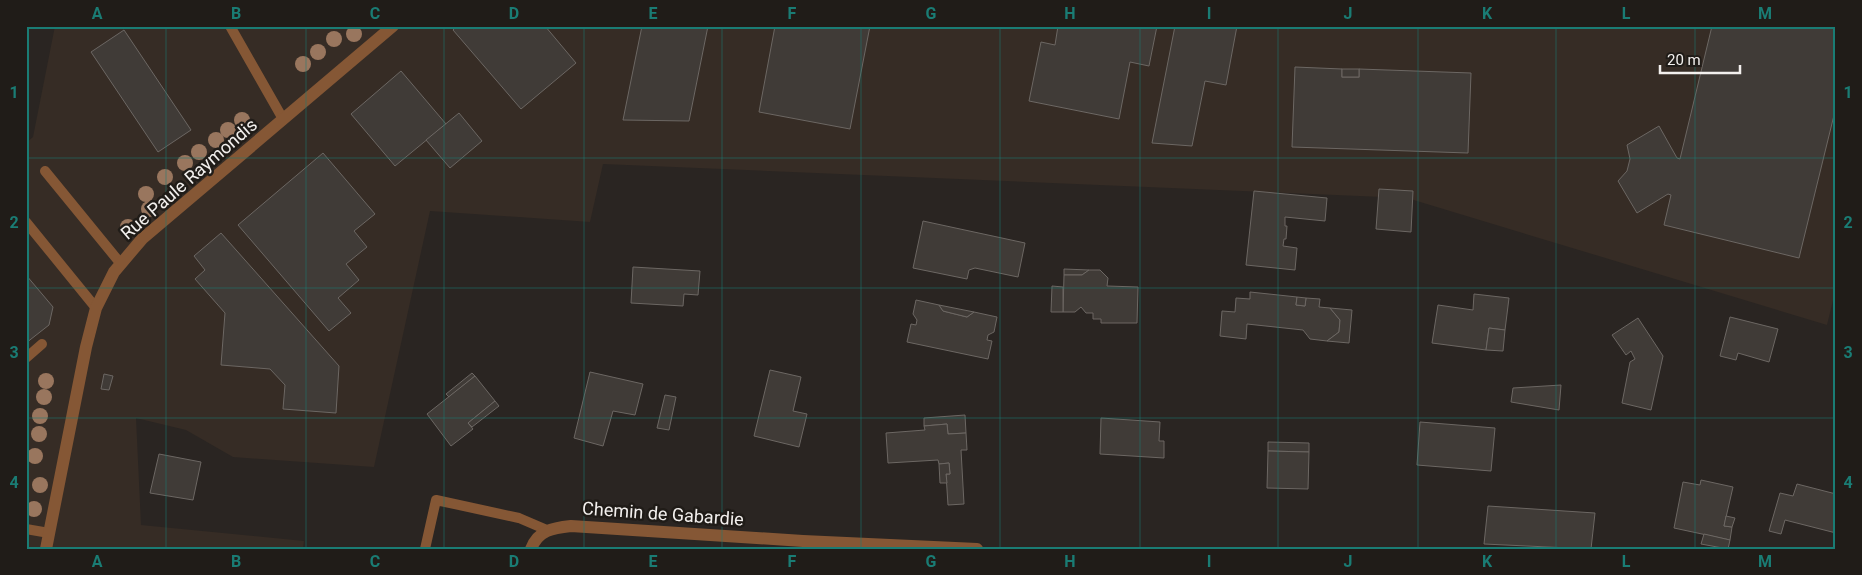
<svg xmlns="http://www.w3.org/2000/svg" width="1862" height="575" viewBox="0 0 1862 575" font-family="Roboto,sans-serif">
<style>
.built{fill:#362c25}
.building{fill:#403b37;stroke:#6c6763}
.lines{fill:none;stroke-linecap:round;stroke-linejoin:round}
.lane{stroke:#855735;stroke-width:10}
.street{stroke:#855735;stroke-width:12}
.tree{fill:#99765e}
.grid{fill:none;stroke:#1a7c74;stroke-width:1;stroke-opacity:0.55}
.labels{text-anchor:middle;stroke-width:5;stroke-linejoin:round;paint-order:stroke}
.street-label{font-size:18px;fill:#f3f0ee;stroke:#201c18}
.neatline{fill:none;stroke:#1a7c74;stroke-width:2}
.grid-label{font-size:16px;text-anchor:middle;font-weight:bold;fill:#1a7c74}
</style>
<rect width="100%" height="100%" fill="#2a2522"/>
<!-- built -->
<polygon class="built" points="55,26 1836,26 1836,288 1827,325 1407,198 603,164 590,222 430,211 374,467 233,457 186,430 136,418 141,525 304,541 303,549 26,549 26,143 33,137"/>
<!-- building -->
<g class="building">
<polygon points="457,26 545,26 576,63 521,109 453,30"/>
<polygon points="642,26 708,26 689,121 623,120"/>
<polygon points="775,26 870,26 850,129 759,112"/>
<polygon points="1058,26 1157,26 1149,66 1130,62 1119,119 1029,101 1041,42 1055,45"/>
<polygon points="1175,26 1237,26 1226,85 1205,81 1192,146 1152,143"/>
<polygon points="1712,26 1836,26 1836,107 1799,258 1664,225 1671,195 1668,194 1637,213 1618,181 1627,171 1630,159 1627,145 1659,126 1677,158 1680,159"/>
<polygon points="124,30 191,130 158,152 91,52"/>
<polygon points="1295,67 1342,69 1342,77 1359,77 1359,69 1471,73 1468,153 1292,147"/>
<rect x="1342" y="69" width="17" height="8"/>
<polygon points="401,71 446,124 395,166 351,114"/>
<polygon points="459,113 482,141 450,168 426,140"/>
<polygon points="323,153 375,214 354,231 367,247 346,264 359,280 338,298 351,313 329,331 238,225"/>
<polygon points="1379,189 1413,191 1411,232 1376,229"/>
<polygon points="1254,191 1327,198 1325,221 1285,217 1285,226 1287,226 1286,239 1284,239 1283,246 1297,248 1295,270 1246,265"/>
<polygon points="923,221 1025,243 1018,277 975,268 969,270 967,279 913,268"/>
<polygon points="221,233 339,366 336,413 283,409 285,385 270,369 221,365 225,313 195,279 205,270 194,256"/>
<polygon points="633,267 700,271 698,295 684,294 683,306 631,303"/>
<polygon points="1064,269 1089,270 1082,275 1064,275"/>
<polygon points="1089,270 1100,270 1108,278 1107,286 1138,287 1137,323 1101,323 1101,319 1093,319 1093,313 1086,313 1081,307 1075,312 1063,312 1064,275 1082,275"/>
<polygon points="26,275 53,307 49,325 26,343"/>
<polygon points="1052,286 1063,287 1063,312 1051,312"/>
<polygon points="1250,292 1297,297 1296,305 1305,306 1306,298 1320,299 1319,307 1330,308 1340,320 1339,332 1327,341 1310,339 1303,330 1247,324 1246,339 1220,336 1222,311 1235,312 1236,298 1250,299"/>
<polygon points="1474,294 1509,298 1505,330 1489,328 1486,350 1432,343 1438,305 1473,310"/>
<polygon points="1297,297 1306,298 1305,306 1296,305"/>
<polygon points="916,300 939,305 943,311 967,317 974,312 997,317 994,332 988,335 987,340 992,341 988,359 907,342 911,324 916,325 917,320 913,314"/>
<polygon points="939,305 974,312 967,317 943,311"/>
<polygon points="1330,308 1352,310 1349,343 1327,341 1339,332 1340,320"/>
<polygon points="1730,317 1778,329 1769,362 1738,353 1736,360 1720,356"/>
<polygon points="1638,318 1663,356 1651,410 1622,403 1630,362 1635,359 1631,351 1626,355 1612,335"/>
<polygon points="1489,328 1505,330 1503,351 1486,350"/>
<polygon points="770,370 801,377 793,411 807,414 799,447 754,436"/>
<polygon points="590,372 643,384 635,415 613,411 603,446 574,438"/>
<polygon points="472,373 475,376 449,397 446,394"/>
<polygon points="104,374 113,376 109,390 101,389"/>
<polygon points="475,376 495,401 468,423 473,429 451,446 427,414"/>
<polygon points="1561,385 1559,410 1511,402 1513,388"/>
<polygon points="665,395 676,397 669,430 657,428"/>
<polygon points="495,401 499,406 472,427 468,423"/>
<polygon points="965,415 966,433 948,434 947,424 924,426 924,418"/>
<polygon points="1101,418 1160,422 1159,441 1164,441 1164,458 1100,454"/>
<polygon points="1420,422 1495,428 1491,471 1417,465"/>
<polygon points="947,424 948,434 966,433 967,450 961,450 964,504 948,505 946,474 950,474 949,463 939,464 938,460 888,463 886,433 925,430 924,426"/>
<polygon points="1268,442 1309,443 1309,452 1268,451"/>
<polygon points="1268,451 1309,452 1308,489 1267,488"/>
<polygon points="159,454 201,462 193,500 150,493"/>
<polygon points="949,463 950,474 946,474 947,483 940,483 939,464"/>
<polygon points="1701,480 1733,487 1724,526 1732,527 1730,540 1674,528 1683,482 1700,485"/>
<polygon points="1797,484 1836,494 1836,533 1785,520 1781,534 1769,531 1780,493 1793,496"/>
<polygon points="1488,506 1595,513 1591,549 1484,544"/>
<polygon points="1726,516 1735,518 1732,527 1724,526"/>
<polygon points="1704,534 1730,540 1728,549 1701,544"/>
</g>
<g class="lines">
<!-- lane -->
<g class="lane">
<polyline points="230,26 283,119"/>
<polyline points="45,171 121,264"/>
<polyline points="26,222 96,308"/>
<polyline points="26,358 42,344"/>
<polyline points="26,529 49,533"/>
<polyline points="425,549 436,500 519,518 547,530"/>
</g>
<!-- street -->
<g class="street">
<polyline points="46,549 86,347 96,308 114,272 142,239 393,26"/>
<path d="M531,549C538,530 553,528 571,526L803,541L977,549"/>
</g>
</g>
<!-- trees -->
<g class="tree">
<circle cx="354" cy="34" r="8"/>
<circle cx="334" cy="39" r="8"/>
<circle cx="318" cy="52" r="8"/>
<circle cx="303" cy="64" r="8"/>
<circle cx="242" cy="120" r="8"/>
<circle cx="228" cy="130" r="8"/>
<circle cx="216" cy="140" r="8"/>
<circle cx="199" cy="152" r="8"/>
<circle cx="185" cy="163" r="8"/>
<circle cx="165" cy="177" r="8"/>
<circle cx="146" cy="194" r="8"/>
<circle cx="149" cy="209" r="8"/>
<circle cx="128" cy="227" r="8"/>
<circle cx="46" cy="381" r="8"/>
<circle cx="44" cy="397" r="8"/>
<circle cx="40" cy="416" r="8"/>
<circle cx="39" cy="434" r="8"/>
<circle cx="35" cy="456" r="8"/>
<circle cx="40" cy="485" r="8"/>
<circle cx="34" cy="509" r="8"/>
</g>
<!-- grid -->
<path class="grid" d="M166,26V549M306,26V549M444,26V549M584,26V549M722,26V549M861,26V549M1000,26V549M1140,26V549M1278,26V549M1418,26V549M1556,26V549M1695,26V549M26,158H1836M26,288H1836M26,418H1836"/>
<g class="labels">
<!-- street labels -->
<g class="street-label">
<text transform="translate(189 179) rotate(-41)" y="6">Rue Paule Raymondis</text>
<text transform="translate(663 514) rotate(4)" y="6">Chemin de Gabardie</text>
</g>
</g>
<!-- border -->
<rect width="1862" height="575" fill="none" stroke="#201c18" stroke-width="55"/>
<!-- scale -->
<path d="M1660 65v8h80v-8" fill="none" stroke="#f3f0ee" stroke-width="2.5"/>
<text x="1667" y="65" font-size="15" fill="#f3f0ee" stroke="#201c18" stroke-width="4" paint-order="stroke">20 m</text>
<rect x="28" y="28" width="1806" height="520" class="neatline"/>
<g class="grid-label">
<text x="97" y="19">A</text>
<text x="236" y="19">B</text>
<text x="375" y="19">C</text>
<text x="514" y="19">D</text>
<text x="653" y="19">E</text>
<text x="792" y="19">F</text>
<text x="931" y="19">G</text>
<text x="1070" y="19">H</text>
<text x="1209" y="19">I</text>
<text x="1348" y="19">J</text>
<text x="1487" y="19">K</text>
<text x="1626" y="19">L</text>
<text x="1765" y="19">M</text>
<text x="14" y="98">1</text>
<text x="1848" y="98">1</text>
<text x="14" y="228">2</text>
<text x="1848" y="228">2</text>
<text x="14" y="358">3</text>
<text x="1848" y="358">3</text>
<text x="14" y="488">4</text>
<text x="1848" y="488">4</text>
<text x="97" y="567">A</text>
<text x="236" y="567">B</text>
<text x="375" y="567">C</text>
<text x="514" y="567">D</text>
<text x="653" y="567">E</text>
<text x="792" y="567">F</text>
<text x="931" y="567">G</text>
<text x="1070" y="567">H</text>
<text x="1209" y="567">I</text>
<text x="1348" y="567">J</text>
<text x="1487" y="567">K</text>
<text x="1626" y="567">L</text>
<text x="1765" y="567">M</text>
</g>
</svg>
